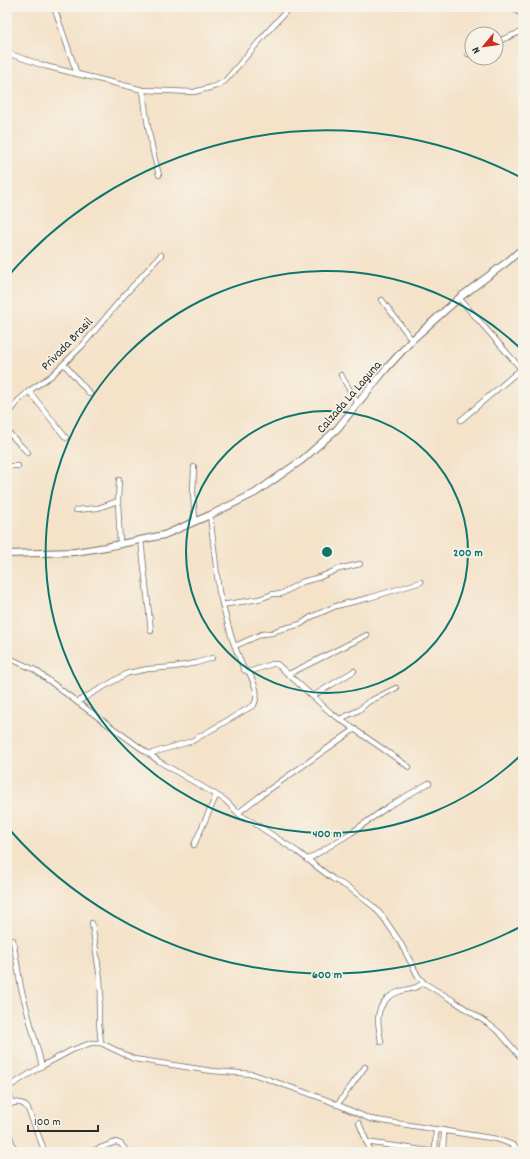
<svg xmlns="http://www.w3.org/2000/svg" width="530" height="1159" viewBox="0 0 530 1159" font-family="Dekko,sans-serif">
<style>
.lines{fill:none;stroke-linecap:round;stroke-linejoin:round}
.minor-casing{stroke:#716b62;stroke-width:6}
.tertiary-casing{stroke:#716b62;stroke-width:8}
.minor{stroke:#fff;stroke-width:4.5}
.tertiary{stroke:#fff;stroke-width:6}
.ring{fill:none;stroke:#0f766e;stroke-width:2}
.labels{text-anchor:middle;stroke-width:3.5;stroke-linejoin:round;paint-order:stroke}
.street-label{font-size:13px;fill:#2b2b2b;stroke:#f7f3e8}
.centre{fill:#0f766e;stroke:#f7f3e8;stroke-width:2}
.ring-label{font-size:12px;text-anchor:middle;font-weight:bold;fill:#0f766e;stroke:#f7f3e8;stroke-width:3.5;stroke-linejoin:round;paint-order:stroke}
</style>
<rect width="100%" height="100%" fill="#f7f3e8"/>
<filter id="ink" filterUnits="userSpaceOnUse"><feTurbulence type="fractalNoise" baseFrequency=".025" numOctaves="2"/><feDisplacementMap in="SourceGraphic" scale="8" xChannelSelector="R" yChannelSelector="G"/><feConvolveMatrix kernelMatrix="1 2 1 2 8 2 1 2 1" color-interpolation-filters="sRGB"/></filter>
<filter id="wash" filterUnits="userSpaceOnUse"><feTurbulence type="fractalNoise" baseFrequency=".012" numOctaves="4" result="noise"/><feDisplacementMap in="SourceGraphic" scale="16" xChannelSelector="R" yChannelSelector="G"/><feGaussianBlur stdDeviation="0.9" result="paint"/><feColorMatrix in="noise" values="0 0 0 0 0 0 0 0 0 0 0 0 0 0 0 0 0 1.4 0 .05"/><feComposite in="paint" operator="in"/></filter>
<g filter="url(#wash)">
<rect width="100%" height="100%" fill="#f4e2c9"/>
</g>
<g filter="url(#ink)">
<g class="lines">
<!-- minor casing -->
<g class="minor-casing">
<g id="minor">
<polyline points="54,7 77,74"/>
<polyline points="496,42 523,31"/>
<polyline points="7,53 45,66 143,90 194,92 216,86 225,81 269,30 290,7"/>
<polyline points="468,54 472,52"/>
<path d="M143,90C146,119 151,147 159,175"/>
<polyline points="459,298 523,371"/>
<polyline points="382,300 412,340"/>
<polyline points="64,364 90,394"/>
<polyline points="341,375 358,404"/>
<polyline points="29,391 66,438"/>
<polyline points="7,417 18,401 29,391 51,376 82,346 122,298 161,255"/>
<polyline points="461,420 521,369"/>
<polyline points="7,431 28,453"/>
<polyline points="7,466 18,466"/>
<polyline points="194,467 193,492 195,521"/>
<polyline points="119,480 118,501 120,545"/>
<polyline points="76,510 98,508 118,501"/>
<polyline points="210,515 219,592 232,639 244,670 249,672 272,664 277,664 331,713 409,767"/>
<polyline points="141,540 151,631"/>
<polyline points="222,605 259,599 273,594 281,594 302,582 320,577 339,569 360,564"/>
<polyline points="235,646 262,634 272,633 278,630 301,624 311,617 336,606 369,598 421,582"/>
<polyline points="7,657 35,670 77,702 160,762 225,800 240,815 254,823 298,852 333,879 351,889 374,907 383,917 400,942 418,976 424,983 454,1001 490,1025 500,1033 523,1060"/>
<polyline points="289,674 367,635"/>
<polyline points="313,696 354,671"/>
<polyline points="77,702 128,673 148,669 174,667 196,663 212,658"/>
<polyline points="340,719 359,710 368,702 396,688"/>
<path d="M149,754L192,741L254,705C260,693 254,684 249,672"/>
<polyline points="238,813 260,796 355,729"/>
<polyline points="194,845 216,796"/>
<polyline points="307,860 351,833 389,806 429,783"/>
<polyline points="92,923 100,979 101,996 99,1006 99,1023 101,1043"/>
<polyline points="13,940 21,988 42,1066"/>
<path d="M381,1042C379,1026 374,1014 385,1001C389,996 395,993 401,991C412,988 413,990 424,983"/>
<polyline points="7,1088 42,1066 72,1050 91,1043 101,1043 134,1059 212,1071 253,1074 327,1100 370,1119 497,1139 513,1145 521,1152"/>
<polyline points="7,1089 12,1103"/>
<polyline points="337,1105 365,1067"/>
<path d="M7,1106C15,1101 23,1101 28,1109L45,1152"/>
<polyline points="359,1123 371,1152"/>
<polyline points="7,1128 15,1152"/>
<polyline points="366,1142 436,1152"/>
<polyline points="89,1152 116,1142 121,1144 127,1152"/>
<polyline points="435,1152 436,1129"/>
<polyline points="443,1152 444,1130"/>
</g>
</g>
<!-- tertiary casing -->
<g class="tertiary-casing">
<g id="tertiary">
<polyline points="513,7 523,14"/>
<polyline points="7,554 75,552 106,547 164,535 210,515 255,493 302,460 337,429 385,370 412,340 459,298 507,262 523,248"/>
</g>
</g>
<!-- minor -->
<use href="#minor" class="minor"/>
<!-- tertiary -->
<use href="#tertiary" class="tertiary"/>
</g>
</g>
<!-- distance rings -->
<g class="ring">
<circle cx="327" cy="552" r="141"/>
<path d="M522 754A281 281 0 1 1 522 350"/>
<path d="M522 926A422 422 0 0 1 9 829M9 275A422 422 0 0 1 522 178"/>
</g>
<g class="labels">
<!-- street labels -->
<g class="street-label">
<text transform="translate(66 343) rotate(-46)" y="5">Privada Brasil</text>
<text transform="translate(348 396) rotate(-49)" y="5">Calzada La Laguna</text>
</g>
</g>
<circle cx="327" cy="552" r="6" class="centre"/>
<g class="ring-label">
<text x="468" y="556">200 m</text>
<text x="327" y="837">400 m</text>
<text x="327" y="978">600 m</text>
</g>
<!-- margin -->
<rect width="530" height="1159" fill="none" stroke="#f7f3e8" stroke-width="24"/>
<!-- north arrow -->
<g transform="translate(484 46) rotate(241)"><circle r="19" fill="#f7f3e8" stroke="#a5a39c"/>
<path d="M0-3L7 15L0 10L-7 15Z" fill="#c8321e"/>
<text y="-6" font-size="11" font-weight="bold" text-anchor="middle" fill="#2b2b2b">N</text>
</g>
<!-- scale -->
<path d="M28 1125v6h70v-6" fill="none" stroke="#2b2b2b" stroke-width="2"/>
<text x="34" y="1125" font-size="12" fill="#2b2b2b" stroke="#f7f3e8" stroke-width="3" paint-order="stroke">100 m</text>
</svg>
